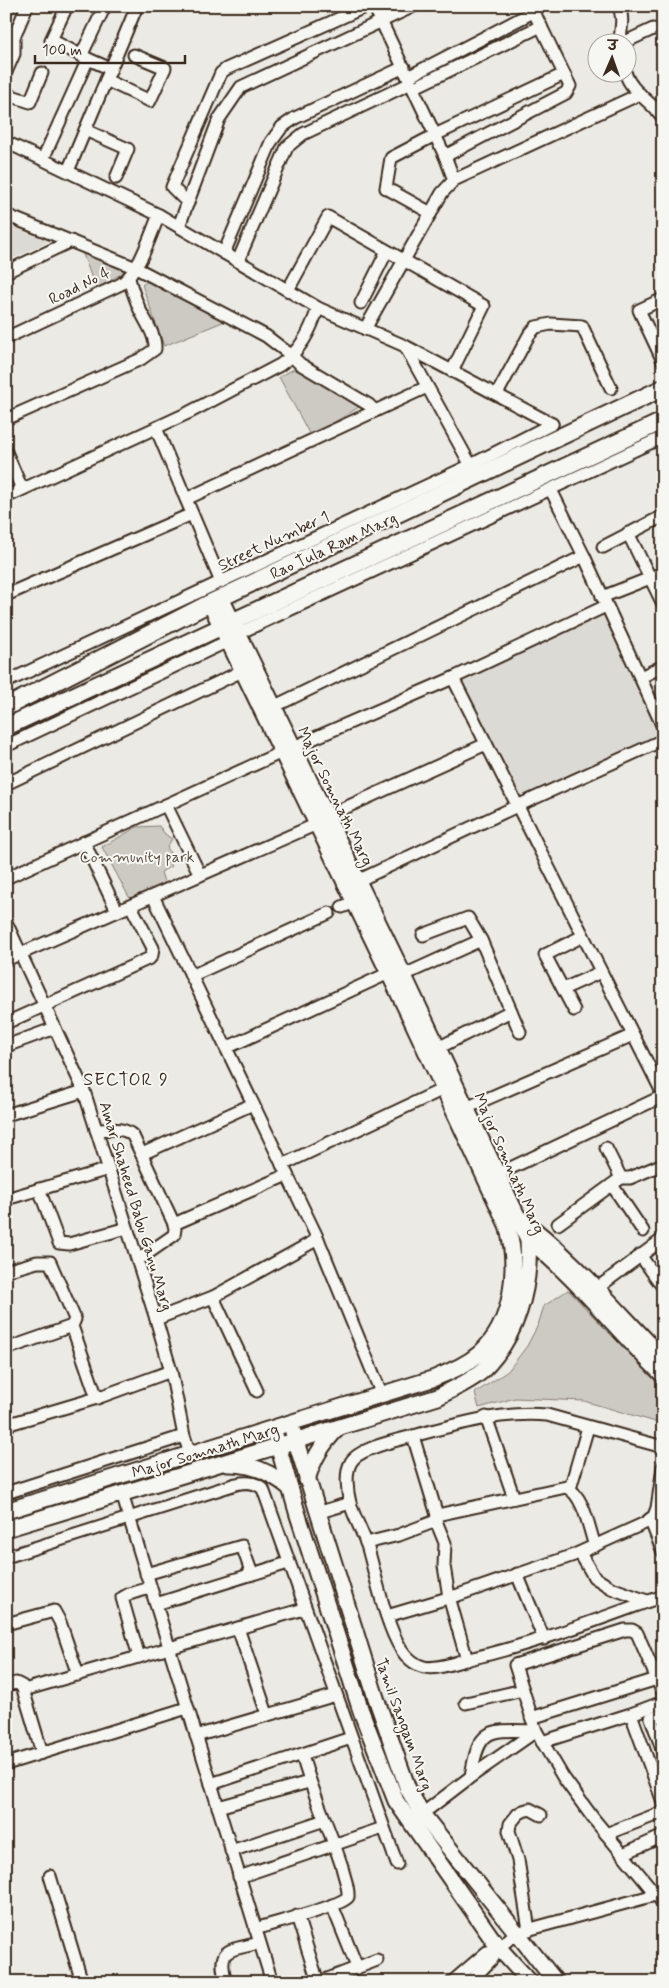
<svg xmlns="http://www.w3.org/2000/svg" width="669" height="1988" viewBox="0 0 669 1988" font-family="Mynerve,'Playpen Sans Deva',sans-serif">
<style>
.built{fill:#dcdad4}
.green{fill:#cdcac4;stroke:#847a71}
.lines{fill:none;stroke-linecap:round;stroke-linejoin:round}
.minor-casing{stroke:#3b2a1e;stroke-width:15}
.tertiary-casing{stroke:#3b2a1e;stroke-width:19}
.secondary-casing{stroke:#3b2a1e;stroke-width:20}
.minor{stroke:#f6f6f2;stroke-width:11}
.tertiary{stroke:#f6f6f2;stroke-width:15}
.secondary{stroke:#f6f6f2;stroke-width:16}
.labels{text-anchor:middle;stroke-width:4;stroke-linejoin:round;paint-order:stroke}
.street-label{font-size:16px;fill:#3b2a1e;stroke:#f6f6f2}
.park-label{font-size:16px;fill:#605248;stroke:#f6f6f2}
.neighbourhood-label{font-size:18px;letter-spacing:1px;fill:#3b2a1e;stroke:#f6f6f2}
</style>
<rect width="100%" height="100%" fill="#ebeae5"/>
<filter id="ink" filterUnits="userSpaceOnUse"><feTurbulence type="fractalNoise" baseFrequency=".02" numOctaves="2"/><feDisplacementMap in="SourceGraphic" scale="10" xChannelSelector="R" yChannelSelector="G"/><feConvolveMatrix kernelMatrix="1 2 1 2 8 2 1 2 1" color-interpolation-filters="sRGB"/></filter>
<g filter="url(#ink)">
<!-- built -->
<g class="built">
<polygon points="6,215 55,238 6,262"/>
<polygon points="603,611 660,733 656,739 517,803 459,680"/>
</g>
<!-- green -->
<g class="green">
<polygon points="81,249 126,271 96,289"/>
<polygon points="150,279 225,321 164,346 142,285"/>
<polygon points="294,369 367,402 311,437 279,377"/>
<polygon points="159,826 165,834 172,839 167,847 170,853 163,858 169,862 171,866 161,872 165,885 133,899 129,897 102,847 137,827"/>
<polygon points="568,1290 663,1389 663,1416 659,1423 584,1401 515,1398 479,1408 475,1393 508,1371 527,1346 538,1325 544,1306"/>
</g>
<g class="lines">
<!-- minor casing -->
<g class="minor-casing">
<g id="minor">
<polyline points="374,6 445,156 454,180"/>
<path d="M618,6C625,17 620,31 620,42"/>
<polyline points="6,11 9,6"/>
<polyline points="625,42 653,29"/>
<polyline points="81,56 105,6"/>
<polyline points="88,59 111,69"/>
<polyline points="6,72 14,54 14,37 27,6"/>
<path d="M625,72C631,93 652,101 663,118"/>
<polyline points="408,77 533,12"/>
<polyline points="106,80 150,101 165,68 134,55"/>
<polyline points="413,88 541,26"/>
<polyline points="6,94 30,102 42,73"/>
<polyline points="85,130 128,149 116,178"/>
<polyline points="6,142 159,215 318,308 405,346 474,471"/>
<polyline points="445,156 566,93 570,86 568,82 531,6"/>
<polyline points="43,159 88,59 51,40 66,8"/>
<polyline points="68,171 137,6"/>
<polyline points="188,203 172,187 221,73 226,69 367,6"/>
<polyline points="431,213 386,188 391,158 435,135 564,74"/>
<polyline points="6,215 136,268 266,336 292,356 300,364 369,405 375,411 427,387"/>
<polyline points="179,226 219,119 241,87 414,6"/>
<polyline points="224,253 271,142 282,127 295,118 404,67"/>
<polyline points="238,261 287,147 303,134 411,83"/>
<polyline points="6,272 71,241"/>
<polyline points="288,290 328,217 484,306 452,371"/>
<polyline points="663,299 639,310 663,361"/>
<polyline points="361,303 387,251"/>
<polyline points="365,329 442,193 454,180 640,94"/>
<path d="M6,338L121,284C141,269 149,238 159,215"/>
<polyline points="405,346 552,424"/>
<polyline points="497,394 529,335 536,327 551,324 582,326 611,388"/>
<path d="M6,419L141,359L155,349C156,335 145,321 139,308C135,298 131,288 129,278"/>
<polyline points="156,428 221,582"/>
<polyline points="6,452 22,489"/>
<polyline points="551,490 584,556 663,727"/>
<path d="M6,497L188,413L280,365C301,350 310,332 318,308"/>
<polyline points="186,499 375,411"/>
<polyline points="628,533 663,604"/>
<polyline points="603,547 663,516"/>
<polyline points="6,595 192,514"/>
<polyline points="602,597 663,573"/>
<polyline points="237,634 663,437"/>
<polyline points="641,677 663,666"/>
<polyline points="453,678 663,1094"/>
<polyline points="6,682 471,465 552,424"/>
<polyline points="273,707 584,556"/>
<polyline points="6,746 228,641"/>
<polyline points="6,784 242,671"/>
<polyline points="166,805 200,875"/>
<polyline points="327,816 486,744"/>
<polyline points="84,842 117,911"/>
<polyline points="6,878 282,752 453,678 606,606"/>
<polyline points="351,884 517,806 663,740"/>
<polyline points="153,896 318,1239 382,1395"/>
<polyline points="342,907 355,902"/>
<polyline points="6,922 84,1091 156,1319 171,1371 184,1436 190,1453"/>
<polyline points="423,935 468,918 481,940"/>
<polyline points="6,960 317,824"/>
<polyline points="404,975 481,940 511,1011"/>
<polyline points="191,976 329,913"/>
<polyline points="563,989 601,972"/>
<polyline points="574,1010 545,955 583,936"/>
<polyline points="6,1023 150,958 152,955 153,948 131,906"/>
<polyline points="6,1046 55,1028"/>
<polyline points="226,1048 389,973"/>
<polyline points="438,1048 511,1011 520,1032"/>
<polyline points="466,1108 633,1035"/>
<polyline points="6,1115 84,1091"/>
<path d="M96,1130C108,1130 124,1126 133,1136L174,1224L175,1229L174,1235L138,1260"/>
<polyline points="606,1148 621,1178 630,1178 663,1164"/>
<polyline points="142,1154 253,1104"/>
<polyline points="282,1165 450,1086"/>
<polyline points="498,1174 663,1096"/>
<polyline points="612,1185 643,1231"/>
<polyline points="39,1189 59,1243 69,1244 127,1228"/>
<polyline points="6,1199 109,1169"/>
<polyline points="174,1224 287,1175"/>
<polyline points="558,1224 621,1178"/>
<polyline points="640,1255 663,1287"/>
<polyline points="6,1271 37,1262 50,1262 75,1319 72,1326 6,1349"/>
<polyline points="592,1292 663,1239"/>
<polyline points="213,1297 257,1391"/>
<polyline points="156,1319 213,1297 318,1239"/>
<polyline points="72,1326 97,1398"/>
<polyline points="486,1417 514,1498"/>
<polyline points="6,1425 97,1398 171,1371"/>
<path d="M413,1436C398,1440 359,1448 351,1462C345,1472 347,1491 350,1503C354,1517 362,1531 367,1545C376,1576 385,1623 401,1649C406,1657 415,1665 424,1667C438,1670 455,1662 469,1659C535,1644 599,1619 663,1596"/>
<polyline points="570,1489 588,1427"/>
<polyline points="6,1493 184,1436"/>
<polyline points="122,1494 272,1982"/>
<polyline points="317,1513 350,1503"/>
<path d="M437,1515L566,1487C584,1495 589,1529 595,1546"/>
<polyline points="650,1519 663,1552"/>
<polyline points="436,1521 445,1543 444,1566 449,1597 467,1660"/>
<path d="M366,1543L399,1535L436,1521L437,1515L413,1436C458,1424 500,1411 547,1415L663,1447"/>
<polyline points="580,1553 594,1577 611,1588 647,1601"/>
<path d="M6,1557L236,1484C245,1482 255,1481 263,1489L397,1864"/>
<polyline points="146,1574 242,1546 252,1574"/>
<polyline points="517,1574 544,1639"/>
<polyline points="156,1604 288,1563"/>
<polyline points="387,1616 458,1595 574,1555 645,1523 654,1516 657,1508 663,1467"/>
<polyline points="6,1624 54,1611 60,1622 78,1675"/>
<polyline points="238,1628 267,1714"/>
<polyline points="139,1657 122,1598 129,1594 150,1588"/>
<polyline points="6,1685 16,1683 22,1686 42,1753"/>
<polyline points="24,1690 304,1609"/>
<polyline points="663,1693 637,1633 632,1630 625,1630 515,1665 536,1731 563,1777 593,1818 663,1903"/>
<polyline points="466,1703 523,1690"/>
<polyline points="631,1714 663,1802"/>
<polyline points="663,1714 651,1718 663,1752"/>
<polyline points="531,1718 657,1679"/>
<polyline points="196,1736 336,1695"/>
<polyline points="542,1742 631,1714 663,1702"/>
<polyline points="6,1764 187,1708"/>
<path d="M471,1776C479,1726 489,1730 536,1731"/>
<polyline points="211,1784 351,1738"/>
<polyline points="218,1807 309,1782"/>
<polyline points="422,1814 473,1775 536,1731"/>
<polyline points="606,1834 663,1812"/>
<polyline points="231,1851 325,1820"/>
<polyline points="623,1854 663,1836"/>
<polyline points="50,1876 82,1982"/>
<polyline points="239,1877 383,1828"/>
<polyline points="332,1905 357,1967"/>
<polyline points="297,1916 318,1982"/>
<path d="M255,1929C273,1923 337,1908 348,1897C349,1887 344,1877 342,1867C330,1829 312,1793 302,1755"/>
<polyline points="529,1930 518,1860 509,1831 510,1824 518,1814 523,1811 530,1809 541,1815"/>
<path d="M226,1982C216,1946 230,1951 259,1943"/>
<polyline points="320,1982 377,1960"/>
<polyline points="452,1982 487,1952 495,1951 516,1933 655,1895"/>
<polyline points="470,1982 493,1958 495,1951"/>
</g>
</g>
<!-- tertiary casing -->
<g class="tertiary-casing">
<g id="tertiary">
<path d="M518,1217C572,1257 616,1310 663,1358"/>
<path d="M528,1239C578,1279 617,1331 663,1375"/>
<polyline points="293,1432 376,1698 408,1789 422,1814 556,1982"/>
<polyline points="275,1435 297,1512 361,1711 396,1801 498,1947 530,1982"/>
<path d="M228,1464C252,1463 272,1473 290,1488"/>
<path d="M307,1480C313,1459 322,1444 338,1428"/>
<path d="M6,1511L435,1378C451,1371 466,1365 479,1354C514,1324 519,1266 507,1225L414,1025L210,603"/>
<path d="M6,1529L438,1397C452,1389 468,1383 481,1372C517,1338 531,1288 528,1239L405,978L221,598"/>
</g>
</g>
<!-- secondary casing -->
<g class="secondary-casing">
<g id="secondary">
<polyline points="6,707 210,603 663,388"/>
<polyline points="6,727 663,421"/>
</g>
</g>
<!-- minor -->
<use href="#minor" class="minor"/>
<!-- tertiary -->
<use href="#tertiary" class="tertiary"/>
<!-- secondary -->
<use href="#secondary" class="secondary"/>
</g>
</g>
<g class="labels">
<!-- street labels -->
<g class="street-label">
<text transform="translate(79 285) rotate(-26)" y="6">Road No 4</text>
<text transform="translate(273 540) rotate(-25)" y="6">Street Number 1</text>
<text transform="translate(333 545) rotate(-25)" y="6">Rao Tula Ram Marg</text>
<text transform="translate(336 796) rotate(64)" y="6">Major Somnath Marg</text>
<text transform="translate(510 1163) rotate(66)" y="6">Major Somnath Marg</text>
<text transform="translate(137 1206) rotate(73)" y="6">Amar Shaheed Babu Ganu Marg</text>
<text transform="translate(205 1450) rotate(-17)" y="6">Major Somnath Marg</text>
<text transform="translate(405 1724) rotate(70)" y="6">Tamil Sangam Marg</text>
</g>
<!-- park labels -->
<g class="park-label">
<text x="137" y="862">Community park</text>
</g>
<!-- neighbourhood labels -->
<g class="neighbourhood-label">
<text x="126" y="1085">SECTOR 9</text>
</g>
</g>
<!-- margin -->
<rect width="669" height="1988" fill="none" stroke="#f6f6f2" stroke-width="25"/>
<rect x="12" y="12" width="644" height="1963" fill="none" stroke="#3b2a1e" stroke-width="2" filter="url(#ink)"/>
<!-- north arrow -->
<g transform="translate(612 58) rotate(2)"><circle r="24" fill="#f6f6f2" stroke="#aba49d"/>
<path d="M0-4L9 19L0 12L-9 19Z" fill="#3b2a1e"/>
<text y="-8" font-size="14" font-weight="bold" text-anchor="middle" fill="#3b2a1e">उ</text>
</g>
<!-- scale -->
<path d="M35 55v8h150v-8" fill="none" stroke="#3b2a1e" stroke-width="2.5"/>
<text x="42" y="55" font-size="15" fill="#3b2a1e" stroke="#f6f6f2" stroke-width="4" paint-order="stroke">100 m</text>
</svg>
